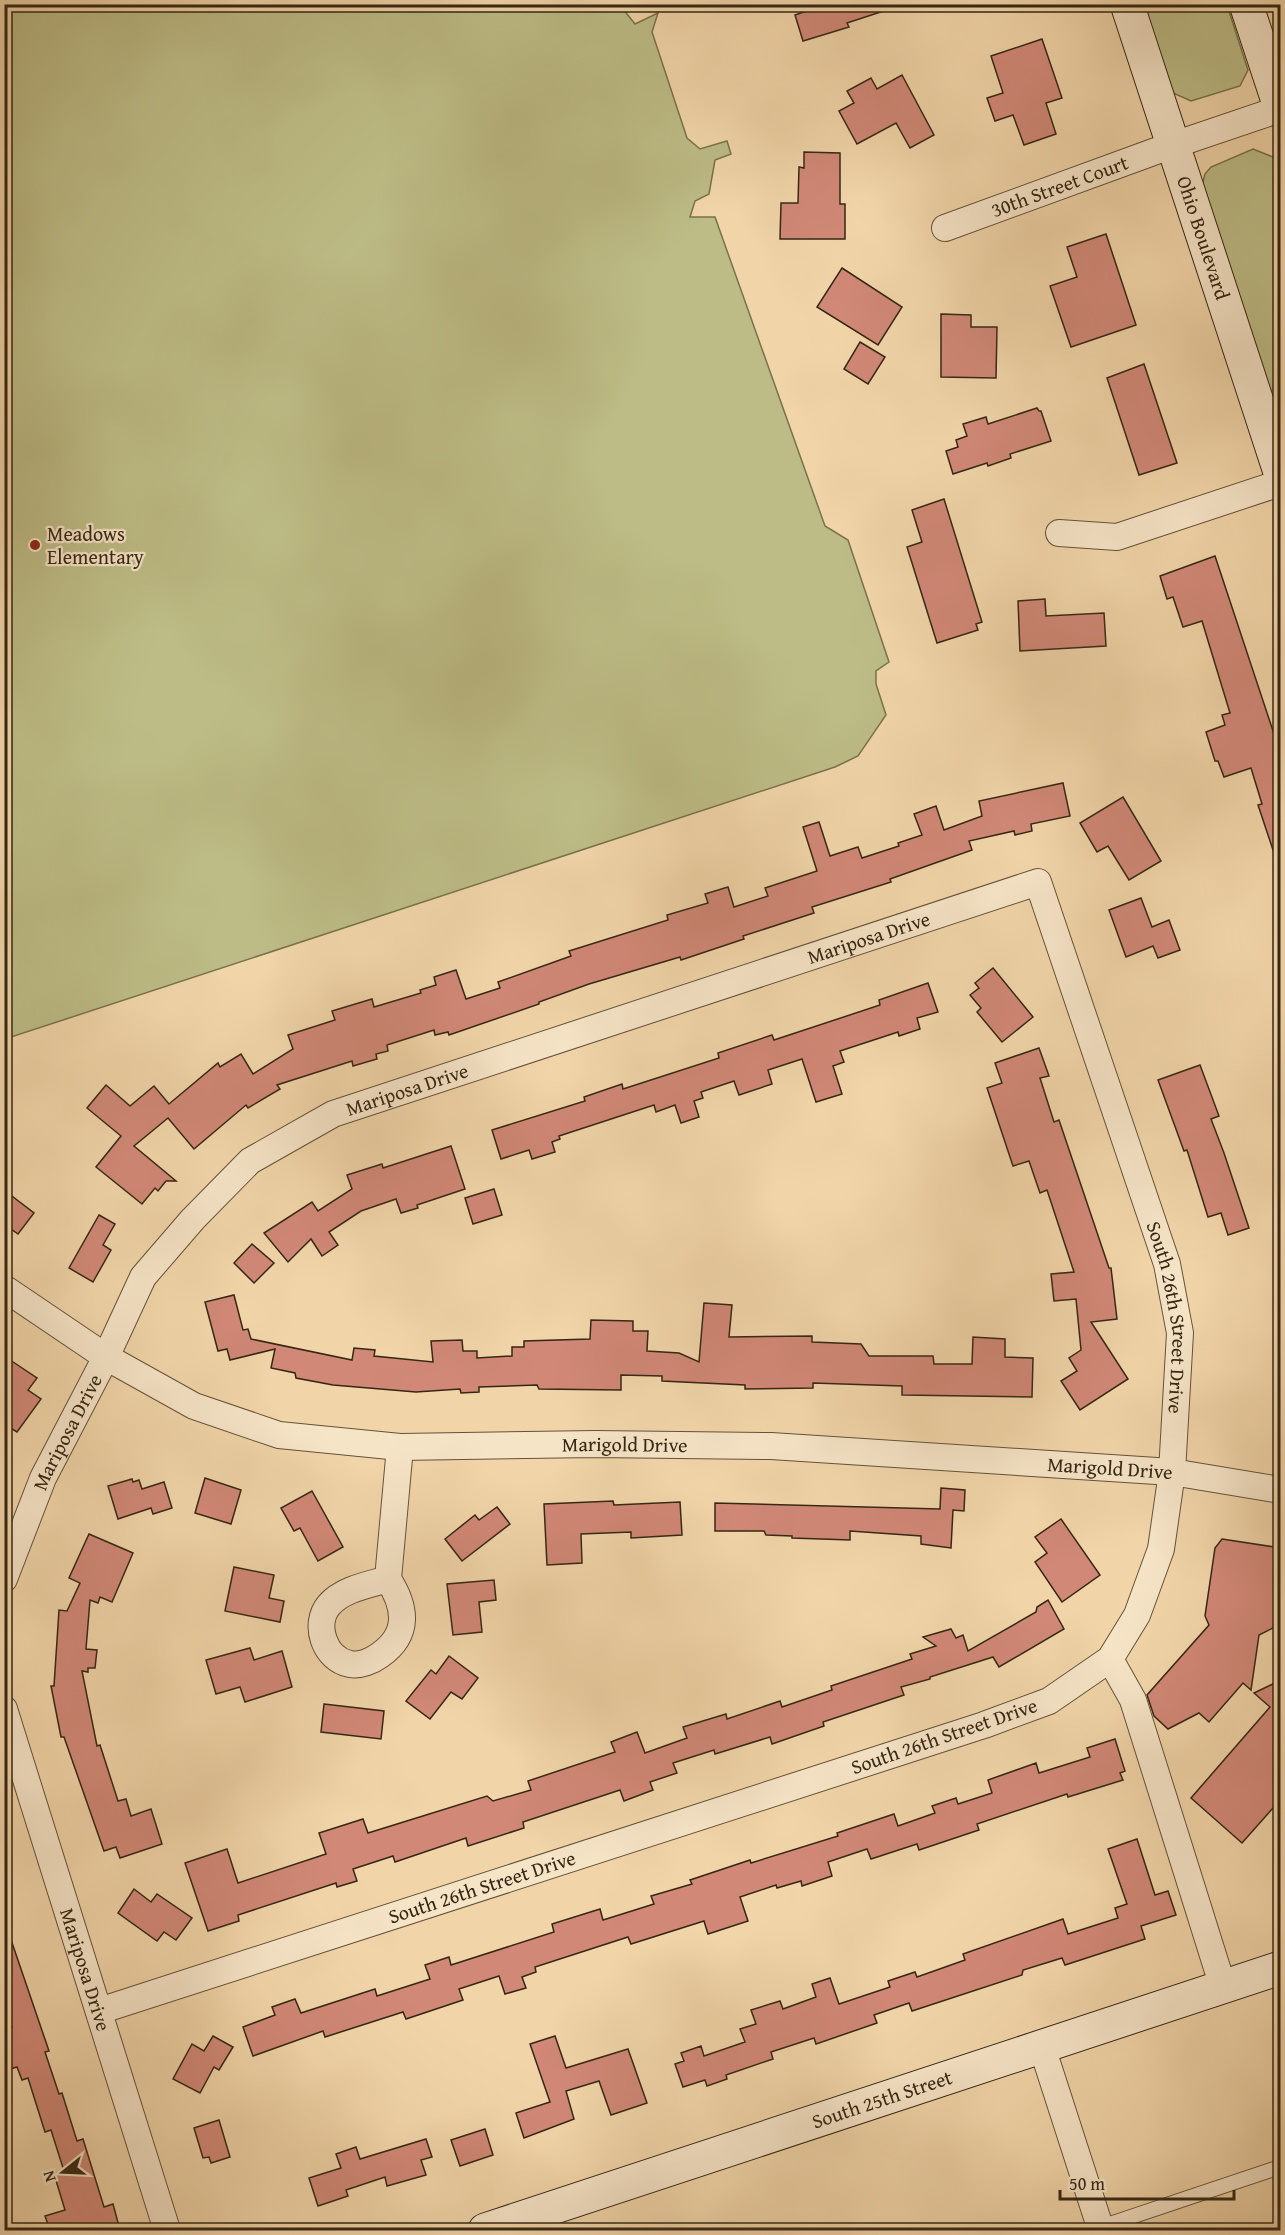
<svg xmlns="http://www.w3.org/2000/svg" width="1285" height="2235" viewBox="0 0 1285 2235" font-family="'Gentium Book Plus',serif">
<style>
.green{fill:#bdbc86;stroke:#79724c;stroke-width:1.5}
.building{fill:#d18877;stroke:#352713;stroke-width:1.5}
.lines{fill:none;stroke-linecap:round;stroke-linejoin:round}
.lane-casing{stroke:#645238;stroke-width:16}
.street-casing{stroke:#645238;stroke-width:28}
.secondary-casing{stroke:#352713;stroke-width:35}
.path{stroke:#352713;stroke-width:4;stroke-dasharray:1.5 3;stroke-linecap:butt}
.lane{stroke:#f6e4c7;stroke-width:14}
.street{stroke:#f6e4c7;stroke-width:26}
.secondary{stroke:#f6e4c7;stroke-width:33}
.poi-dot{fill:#8f2418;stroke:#f6e4c7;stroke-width:2}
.labels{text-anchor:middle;stroke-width:4.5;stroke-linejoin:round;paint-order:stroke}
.street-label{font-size:20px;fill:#352713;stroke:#f6e4c7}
.poi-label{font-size:20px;fill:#352713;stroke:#f6e4c7;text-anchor:start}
</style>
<rect width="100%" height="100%" fill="#f1d5a9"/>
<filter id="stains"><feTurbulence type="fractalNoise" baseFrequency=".00333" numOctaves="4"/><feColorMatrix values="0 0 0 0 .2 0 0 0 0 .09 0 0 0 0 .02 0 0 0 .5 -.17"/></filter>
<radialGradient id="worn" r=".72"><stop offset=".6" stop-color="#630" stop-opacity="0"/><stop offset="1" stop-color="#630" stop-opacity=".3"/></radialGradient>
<!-- green -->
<g class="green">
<polygon points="619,4 635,24 658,13 652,32 687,138 700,149 727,141 731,154 715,160 709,194 695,201 690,217 715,217 825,526 848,540 889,662 876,671 876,684 886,715 858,756 835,767 5,1039 5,5"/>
<polygon points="1143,5 1227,5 1248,70 1240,86 1191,101 1173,93"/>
<polygon points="1253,149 1273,157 1280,167 1280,420 1202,186 1205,174 1211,167"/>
</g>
<!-- building -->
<g class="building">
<polygon points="827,4 893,4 893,8 847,23 849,27 803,41 795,15"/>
<polygon points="1042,39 1062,98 1046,103 1056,134 1024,145 1013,115 995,121 987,98 1003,93 991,56"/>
<polygon points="902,75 934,135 910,148 896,123 857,144 839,111 854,103 847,91 871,78 877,89"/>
<polygon points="804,152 840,153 840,204 845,204 845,239 780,239 781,203 798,203 799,167 804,168"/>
<polygon points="1106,234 1136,325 1071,347 1050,286 1077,277 1067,247"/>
<polygon points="842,268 902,307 878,345 817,307"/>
<polygon points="941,314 971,315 971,327 997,327 996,378 941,377"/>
<polygon points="860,342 885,357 868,384 844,369"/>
<polygon points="1144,364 1177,463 1139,475 1107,378"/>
<polygon points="1037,408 1039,411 1041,411 1051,441 1010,454 1011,458 988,466 987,463 953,474 946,451 958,447 956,440 967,436 963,424 986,417 988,424"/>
<polygon points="944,499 982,622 976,624 978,630 937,643 907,547 922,542 912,510"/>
<polygon points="1215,556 1281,755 1281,861 1277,862 1258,805 1262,804 1251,768 1224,777 1218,761 1215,761 1206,732 1225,725 1222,715 1230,713 1202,621 1183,627 1173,597 1167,599 1160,576"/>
<polygon points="1045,599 1046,616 1104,613 1106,646 1020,651 1018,601"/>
<polygon points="1063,783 1070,816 1031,824 1032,831 1015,835 1014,831 969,841 972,850 890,879 891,882 812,907 814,913 743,936 744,939 681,960 680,957 589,984 539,1002 539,1004 449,1035 448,1032 435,1035 434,1030 387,1045 388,1051 376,1054 377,1059 353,1066 352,1061 277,1085 280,1089 248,1108 246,1105 194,1149 168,1118 134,1146 176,1181 166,1181 158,1191 155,1188 142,1204 96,1167 121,1136 87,1108 106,1085 130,1106 154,1086 169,1104 218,1063 220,1067 241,1054 253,1074 293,1049 288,1035 335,1020 332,1011 372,999 374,1007 421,993 420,990 436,985 434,977 456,970 466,999 500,988 498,982 571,956 569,951 668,920 667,915 708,903 705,894 728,887 734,907 768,896 765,888 817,871 803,827 819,822 830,856 858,847 862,858 899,846 898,843 922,835 914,814 936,806 944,830 982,816 979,801"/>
<polygon points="1123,797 1161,861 1129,880 1108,846 1097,852 1080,823"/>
<polygon points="1141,898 1152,927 1169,920 1180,950 1158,958 1153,946 1126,957 1109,910"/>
<polygon points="993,968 1033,1017 1002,1042 977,1012 981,1008 970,995 979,988 975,983"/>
<polygon points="928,983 938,1012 917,1018 920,1029 899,1036 898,1032 840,1051 844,1062 833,1066 842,1094 816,1102 802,1059 768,1070 772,1084 739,1095 734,1081 701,1092 703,1098 694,1101 699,1117 681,1123 675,1105 656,1112 654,1105 559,1136 560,1139 552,1142 555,1152 532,1159 529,1150 501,1159 492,1130 585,1101 584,1097 622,1084 623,1089 719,1058 718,1053 772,1035 774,1040 880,1005 879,1000"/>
<polygon points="1039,1048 1049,1076 1040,1078 1054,1122 1059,1120 1109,1268 1111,1268 1117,1319 1091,1322 1128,1379 1080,1410 1061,1381 1077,1371 1069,1358 1081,1350 1076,1299 1054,1301 1051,1274 1074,1272 1047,1190 1040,1193 1029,1161 1013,1166 987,1088 1002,1083 995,1063"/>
<polygon points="1200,1065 1219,1116 1211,1119 1224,1153 1249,1228 1228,1235 1221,1213 1208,1217 1187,1150 1184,1151 1158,1080"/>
<polygon points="451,1146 465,1189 417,1205 418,1208 401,1213 396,1199 361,1211 329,1232 338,1245 322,1256 311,1239 288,1262 264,1233 312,1202 318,1211 352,1189 347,1175 382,1164 383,1168"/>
<polygon points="494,1189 502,1215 473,1224 465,1198"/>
<polygon points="4,1190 34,1213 18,1234 4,1224"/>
<polygon points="99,1215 115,1224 103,1245 111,1250 93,1282 69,1268"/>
<polygon points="252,1244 274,1263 254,1283 234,1263"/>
<polygon points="234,1295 243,1330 248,1329 251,1339 352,1360 354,1348 375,1350 374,1356 433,1362 431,1341 462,1340 463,1351 477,1351 477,1358 512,1356 512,1347 524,1347 524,1341 590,1339 591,1320 633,1321 633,1331 648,1331 647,1351 679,1353 699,1362 704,1303 732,1305 729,1337 812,1336 812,1342 861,1344 869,1356 933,1356 934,1364 972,1364 973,1337 1005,1339 1005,1357 1033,1358 1032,1397 902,1395 902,1386 813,1383 813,1388 745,1389 745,1385 662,1381 662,1376 621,1375 621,1390 539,1389 537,1385 479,1387 479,1392 461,1393 460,1389 416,1392 333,1385 296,1378 295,1373 271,1368 275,1349 230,1360 227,1349 218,1351 205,1302"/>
<polygon points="4,1356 37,1378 28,1390 41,1399 17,1432 4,1424"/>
<polygon points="205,1478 241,1490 231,1524 195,1513"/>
<polygon points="132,1479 133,1482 139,1480 142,1489 164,1482 172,1508 153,1514 151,1508 118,1519 108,1486"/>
<polygon points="941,1488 965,1490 964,1511 953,1510 951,1548 921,1544 921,1536 850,1531 850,1540 792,1538 792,1536 766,1535 764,1531 715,1531 715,1503 940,1509"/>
<polygon points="312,1491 343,1547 318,1561 300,1528 294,1531 281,1508"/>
<polygon points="613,1501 614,1505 680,1502 682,1535 631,1538 631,1532 581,1534 582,1563 547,1565 544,1504"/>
<polygon points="497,1507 510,1524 462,1561 445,1539 475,1515 479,1520"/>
<polygon points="1061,1519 1100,1575 1062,1602 1035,1562 1047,1553 1035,1537"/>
<polygon points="89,1534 133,1553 112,1602 100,1597 98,1603 90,1600 86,1649 97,1650 95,1668 88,1668 88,1672 82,1671 97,1746 100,1745 118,1801 126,1799 131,1816 151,1809 162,1844 120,1858 116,1847 104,1851 64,1737 61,1737 51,1686 54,1686 59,1610 67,1611 80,1583 69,1578"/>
<polygon points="1222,1539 1281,1548 1281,1576 1273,1628 1259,1635 1251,1690 1243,1683 1209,1722 1199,1713 1168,1729 1154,1716 1147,1695 1209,1625 1205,1616 1215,1548"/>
<polygon points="234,1567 274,1575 269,1598 284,1601 280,1622 225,1611"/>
<polygon points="494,1580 496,1600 479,1602 482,1632 453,1635 447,1584"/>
<polygon points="1048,1600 1064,1629 999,1667 993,1657 930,1677 930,1679 901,1687 904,1695 823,1722 824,1726 772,1744 770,1737 715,1754 714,1750 673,1763 677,1773 650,1782 653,1790 624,1801 620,1790 523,1822 524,1828 468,1846 466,1838 395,1862 393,1856 353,1869 357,1881 337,1887 336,1883 238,1915 239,1921 208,1931 185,1863 227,1849 238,1883 326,1854 319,1833 363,1819 368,1833 487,1796 493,1801 531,1790 528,1781 615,1752 611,1742 637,1732 645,1753 687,1738 683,1727 726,1714 727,1719 780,1701 782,1707 832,1690 831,1686 912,1659 910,1654 936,1646 923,1637 951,1629 956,1638 963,1635 968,1651 1036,1612 1037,1607"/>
<polygon points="250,1648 254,1660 282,1651 292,1687 245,1702 240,1687 216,1694 206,1660"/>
<polygon points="449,1656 478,1678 462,1699 451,1692 430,1719 406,1701 431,1670 436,1674"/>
<polygon points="1281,1680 1281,1799 1242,1843 1191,1798 1270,1707 1254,1693"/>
<polygon points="324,1704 384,1711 381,1739 321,1732"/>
<polygon points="1115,1739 1125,1771 1120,1773 1123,1780 1068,1797 1067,1794 977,1824 979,1830 919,1850 917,1844 871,1859 867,1849 828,1862 832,1876 802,1886 801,1881 777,1888 776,1885 740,1897 748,1921 708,1934 704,1921 631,1944 628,1937 535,1967 536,1972 522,1977 526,1988 505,1994 499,1976 459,1989 463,2000 406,2019 403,2012 325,2037 323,2031 253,2056 243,2027 275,2015 272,2007 295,1999 301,2013 375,1989 377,1996 430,1979 425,1965 449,1957 451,1965 554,1932 552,1924 600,1909 603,1920 654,1904 651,1896 692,1884 690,1880 750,1860 751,1863 838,1836 837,1833 894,1814 898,1826 935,1813 932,1806 956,1798 958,1804 992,1793 988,1780 1036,1763 1039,1773 1090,1757 1087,1748"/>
<polygon points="1137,1839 1155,1895 1168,1891 1176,1915 1141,1926 1145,1939 1065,1965 1062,1958 1023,1970 1022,1975 912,2011 909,2003 874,2015 877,2023 816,2044 814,2038 771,2052 773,2059 726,2075 727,2079 707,2086 705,2080 683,2087 675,2064 684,2061 681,2053 701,2046 704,2056 745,2042 740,2029 756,2024 751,2010 780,2001 783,2009 816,1997 812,1984 830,1978 839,2004 890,1987 888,1981 915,1972 917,1977 965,1960 963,1954 1063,1919 1068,1934 1118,1918 1115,1908 1127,1904 1108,1849"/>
<polygon points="134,1889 151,1902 157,1894 192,1918 176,1940 164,1932 157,1941 118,1913"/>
<polygon points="8,1931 49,2051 45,2052 59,2094 62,2093 77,2141 83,2139 104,2207 113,2204 120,2230 50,2230 45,2216 65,2210 54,2174 64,2171 51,2130 45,2132 28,2078 22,2080 17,2067 4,2071 4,2030 12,2027 4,2005 4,1932"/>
<polygon points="213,2036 233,2047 219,2070 214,2067 200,2093 173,2079 192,2044 204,2051"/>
<polygon points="555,2036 566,2068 628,2049 647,2103 611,2115 599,2081 566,2091 574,2119 524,2138 516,2113 550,2102 530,2044"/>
<polygon points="219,2120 230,2157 211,2163 209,2157 203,2158 194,2128"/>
<polygon points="485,2129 493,2155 460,2166 451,2140"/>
<polygon points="426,2139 432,2157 421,2160 426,2175 387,2186 385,2177 346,2190 348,2196 318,2206 309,2178 341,2168 336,2154 356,2147 360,2159"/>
</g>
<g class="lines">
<!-- lane casing -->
<g class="lane-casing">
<polyline id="lane" points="1095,2229 1280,2167"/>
</g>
<!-- street casing -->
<g class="street-casing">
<g id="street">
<path id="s1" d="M945,228L1156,151L1280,109"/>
<polyline points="1059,533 1117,537 1280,483"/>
<path id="s2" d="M4,1288L106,1357L194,1406L279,1435L400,1447L595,1444L771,1446L1172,1472L1280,1490"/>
<path id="s3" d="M4,1579L43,1478L106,1357L143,1277L193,1219L250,1161L333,1114L1038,882L1167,1264L1180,1333L1172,1472L1161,1549L1137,1615L1110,1659L1049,1701L984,1725L99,2011"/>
<path d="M388,1579C406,1607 410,1634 380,1655C372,1661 360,1666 350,1664C324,1659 313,1624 329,1605C343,1589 368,1585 388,1579L400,1447"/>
<polyline points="1110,1659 1133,1700 1223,1987"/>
<path id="s4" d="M4,1709L167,2230"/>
<polyline points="1042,2047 1101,2230"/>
</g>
</g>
<!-- secondary casing -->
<g class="secondary-casing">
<g id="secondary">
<path id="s5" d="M1127,4L1280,472"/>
<polyline points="1246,4 1280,107"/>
<path id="s6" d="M485,2230L1280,1968"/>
</g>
</g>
<!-- path -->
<polyline class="path" points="1275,509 1280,525"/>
<!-- lane -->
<use href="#lane" class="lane"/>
<!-- street -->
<use href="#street" class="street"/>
<!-- secondary -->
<use href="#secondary" class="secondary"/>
</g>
<!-- markers -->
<circle class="poi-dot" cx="35" cy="545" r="6"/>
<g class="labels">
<!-- street labels -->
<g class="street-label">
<text dy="7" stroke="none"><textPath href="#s1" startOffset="122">30th Street Court</textPath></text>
<text dy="7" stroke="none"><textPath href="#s5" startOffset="246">Ohio Boulevard</textPath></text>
<text dy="7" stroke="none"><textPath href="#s3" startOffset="1150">Mariposa Drive</textPath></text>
<text dy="7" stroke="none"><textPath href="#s3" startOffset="664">Mariposa Drive</textPath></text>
<text dy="7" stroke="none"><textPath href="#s3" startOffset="1785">South 26th Street Drive</textPath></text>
<text dy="7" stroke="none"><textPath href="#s3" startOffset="160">Mariposa Drive</textPath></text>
<text dy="7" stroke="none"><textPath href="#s2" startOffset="660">Marigold Drive</textPath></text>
<text dy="7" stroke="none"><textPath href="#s2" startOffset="1146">Marigold Drive</textPath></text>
<text transform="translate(944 1736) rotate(-19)" y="7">South 26th Street Drive</text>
<text transform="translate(482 1887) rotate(-18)" y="7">South 26th Street Drive</text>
<text dy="7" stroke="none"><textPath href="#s4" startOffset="273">Mariposa Drive</textPath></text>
<text dy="7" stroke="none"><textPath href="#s6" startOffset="418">South 25th Street</textPath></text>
</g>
<!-- poi labels -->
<g class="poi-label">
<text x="47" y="541">Meadows<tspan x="47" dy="23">Elementary</tspan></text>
</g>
</g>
<!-- margin -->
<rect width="1285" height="2235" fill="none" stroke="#f1d5a9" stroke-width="24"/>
<rect x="6" y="6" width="1273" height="2223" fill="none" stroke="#352713" stroke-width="3"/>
<rect x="12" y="12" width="1261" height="2211" fill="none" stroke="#352713" stroke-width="1.5"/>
<!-- north arrow -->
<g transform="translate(63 2172) rotate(252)" stroke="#f6e4c7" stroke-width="4.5" paint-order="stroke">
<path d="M0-4.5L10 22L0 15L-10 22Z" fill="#352713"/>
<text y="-9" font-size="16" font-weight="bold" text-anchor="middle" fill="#352713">N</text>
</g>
<!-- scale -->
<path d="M1060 2190v9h174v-9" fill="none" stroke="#352713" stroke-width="3"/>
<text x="1069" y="2190" font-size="18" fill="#352713" stroke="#f6e4c7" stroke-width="4.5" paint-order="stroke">50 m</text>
<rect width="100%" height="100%" filter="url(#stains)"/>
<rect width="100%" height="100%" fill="url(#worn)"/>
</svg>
